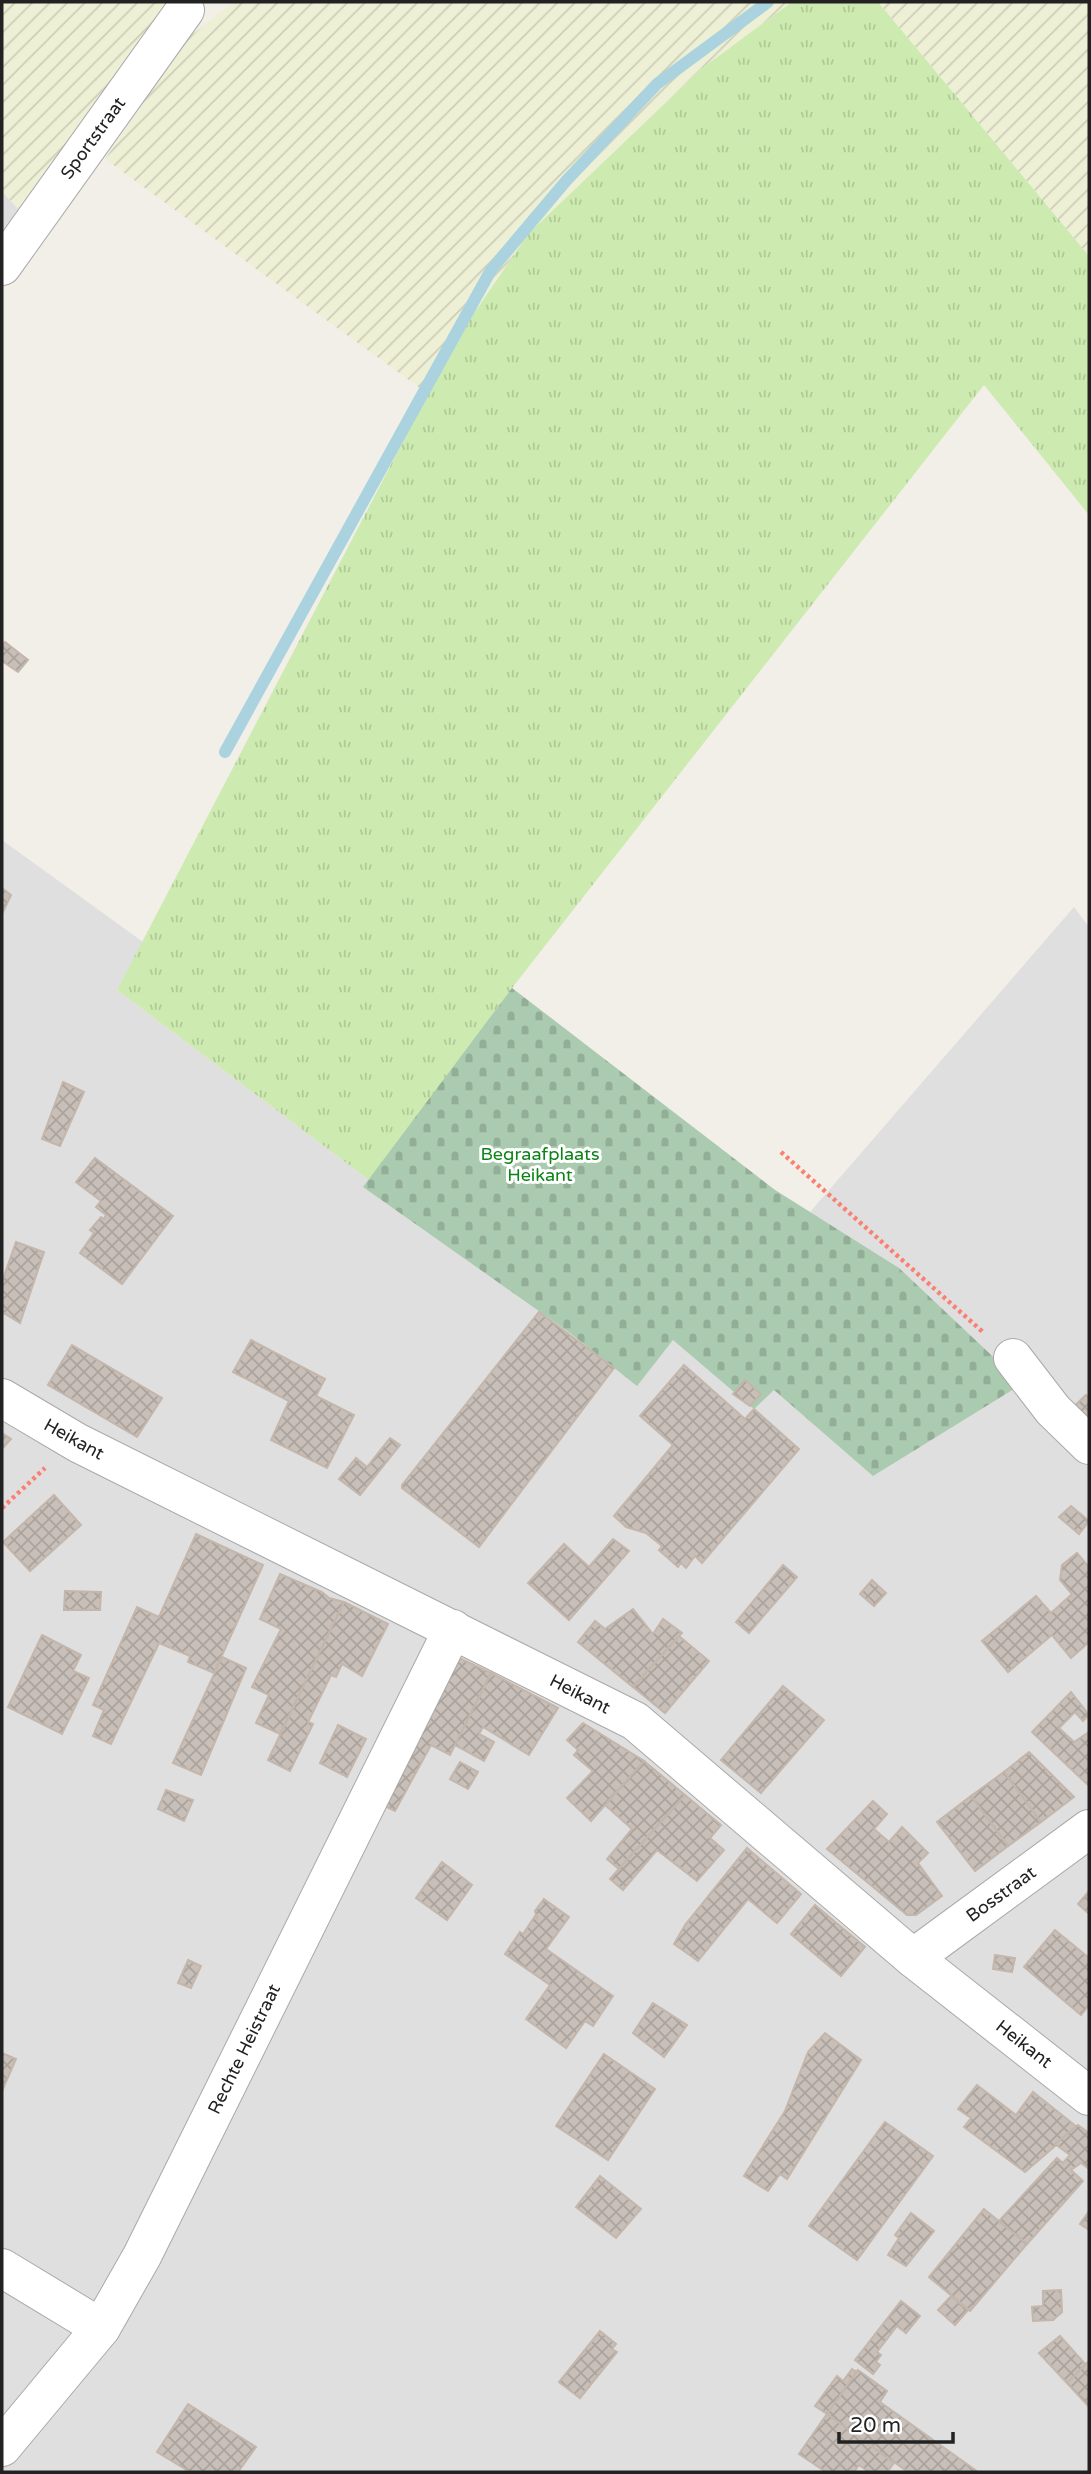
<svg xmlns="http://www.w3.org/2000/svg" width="1091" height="2474" viewBox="0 0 1091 2474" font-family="'Varela Round',sans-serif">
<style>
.residential{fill:#e0dfdf}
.farmland{fill:url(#farmland-furrows)}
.grass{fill:url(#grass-tufts)}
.cemetery{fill:url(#cemetery-stones)}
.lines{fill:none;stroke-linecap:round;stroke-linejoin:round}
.stream{stroke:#aad3df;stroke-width:12}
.building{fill:url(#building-cross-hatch);stroke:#c4b6ab;stroke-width:2}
.minor-casing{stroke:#a9a9a9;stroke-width:40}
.path{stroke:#fa8072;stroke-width:4.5;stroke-dasharray:3.5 3.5;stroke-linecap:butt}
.minor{stroke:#fff;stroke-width:38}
.labels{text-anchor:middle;stroke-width:6;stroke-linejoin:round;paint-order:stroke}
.street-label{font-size:18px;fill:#222;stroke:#fff}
.park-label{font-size:18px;fill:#0c8416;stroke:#fff}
</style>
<defs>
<pattern id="farmland-furrows" width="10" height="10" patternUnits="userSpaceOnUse" patternTransform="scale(1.75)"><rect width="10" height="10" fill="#eef0d5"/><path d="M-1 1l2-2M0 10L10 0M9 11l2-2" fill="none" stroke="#ccceb7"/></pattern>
<pattern id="grass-tufts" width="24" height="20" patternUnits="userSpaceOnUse" patternTransform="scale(1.75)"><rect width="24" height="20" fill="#cdebb0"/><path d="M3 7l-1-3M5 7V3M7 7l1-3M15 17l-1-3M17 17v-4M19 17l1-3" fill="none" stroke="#b0c997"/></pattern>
<pattern id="cemetery-stones" width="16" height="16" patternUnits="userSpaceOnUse" patternTransform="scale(1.75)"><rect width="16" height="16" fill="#aacbaf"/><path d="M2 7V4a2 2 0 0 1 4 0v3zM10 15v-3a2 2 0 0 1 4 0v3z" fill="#92ae96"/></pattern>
<pattern id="building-cross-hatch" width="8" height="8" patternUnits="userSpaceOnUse" patternTransform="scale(1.75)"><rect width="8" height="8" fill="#c7bfb8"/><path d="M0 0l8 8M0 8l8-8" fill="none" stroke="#aba49e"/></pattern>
</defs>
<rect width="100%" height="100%" fill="#f2efe9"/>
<!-- residential -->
<g class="residential">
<polygon points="2,191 18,209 2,233"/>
<polygon points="2,840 143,942 117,990 369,1180 512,988 775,1190 810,1212 1074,907 1089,927 1089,2472 2,2472"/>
</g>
<!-- farmland -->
<g class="farmland">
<polygon points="2,2 183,2 139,43 18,209 2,191"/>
<polygon points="233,2 792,2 701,69 528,234 456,340 428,394 105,159 187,39"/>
<polygon points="878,2 1089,2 1089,256"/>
</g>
<!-- grass -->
<polygon class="grass" points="792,2 878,2 1089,256 1089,515 984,385 512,988 369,1180 117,990 456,340 528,234 701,69"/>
<!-- cemetery -->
<polygon class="cemetery" points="512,988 775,1190 899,1268 1022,1384 873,1476 774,1390 754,1409 673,1340 637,1386 570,1333 363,1187"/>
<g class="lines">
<!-- stream -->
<polyline class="stream" points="225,752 491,270 566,181 657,84 768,2"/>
</g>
<!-- building -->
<g class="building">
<polygon points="5,642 28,660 18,672 2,661 2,646"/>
<polygon points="2,888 11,895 2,914"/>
<polygon points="63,1082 84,1092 60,1146 42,1139"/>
<polygon points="95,1158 173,1216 122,1284 80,1253 94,1233 90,1230 101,1217 104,1219 106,1215 96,1207 101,1201 76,1182"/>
<polygon points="16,1242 44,1252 20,1323 2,1312 2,1282"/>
<polygon points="539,1312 614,1368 479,1547 402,1488 402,1485"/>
<polygon points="251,1340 325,1379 316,1396 354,1415 327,1468 271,1440 289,1401 233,1372"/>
<polygon points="72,1345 162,1398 137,1437 48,1385"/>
<polygon points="684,1365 745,1419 754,1409 799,1449 702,1563 695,1556 686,1568 681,1563 678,1567 659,1550 662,1546 646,1533 626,1527 614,1516 673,1445 640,1416"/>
<polygon points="745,1380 761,1394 750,1406 733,1394"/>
<polygon points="1086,1395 1089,1398 1089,1433 1068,1412"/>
<polygon points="2,1433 11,1439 2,1449"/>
<polygon points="390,1438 400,1445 360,1495 339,1479 356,1458 367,1467"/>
<polygon points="54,1495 81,1525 30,1571 3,1542"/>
<polygon points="1071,1506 1089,1521 1079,1534 1059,1517"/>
<polygon points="196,1534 263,1565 214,1673 188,1662 190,1656 159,1643 111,1744 93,1736 104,1710 93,1705 137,1607 159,1617"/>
<polygon points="613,1539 629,1551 569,1620 528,1583 564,1544 589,1567"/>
<polygon points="1077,1553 1089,1567 1089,1642 1071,1658 1052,1635 1008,1672 982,1641 1036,1596 1051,1613 1072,1594 1060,1580 1062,1565"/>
<polygon points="783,1565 797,1577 749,1633 736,1622"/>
<polygon points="280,1574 322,1592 329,1598 344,1602 280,1734 256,1723 269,1695 252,1687 281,1629 260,1619"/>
<polygon points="872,1580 886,1593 874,1606 860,1594"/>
<polygon points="65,1591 101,1592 100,1610 64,1610"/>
<polygon points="344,1602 388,1624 362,1676 342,1664 336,1677 331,1675 308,1722 313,1724 290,1771 268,1760"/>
<polygon points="633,1609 653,1634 663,1619 682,1633 633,1687 578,1642 595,1621 605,1629"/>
<polygon points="42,1635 81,1655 73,1671 89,1678 62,1734 8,1707"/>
<polygon points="679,1636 709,1661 665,1713 633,1687"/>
<polygon points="222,1657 246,1668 201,1775 173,1763"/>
<polygon points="457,1657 491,1673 450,1755 431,1745 395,1811 374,1801"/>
<polygon points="491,1673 558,1708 529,1755 483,1727 479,1734 494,1742 484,1761 455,1745"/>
<polygon points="783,1686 824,1720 761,1793 721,1760"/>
<polygon points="1071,1692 1089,1715 1083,1721 1075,1712 1059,1728 1074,1742 1089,1732 1089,1786 1032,1732"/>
<polygon points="583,1723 644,1761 591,1821 567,1798 593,1771 574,1755 578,1750 567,1740"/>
<polygon points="338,1725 366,1739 347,1777 320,1763"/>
<polygon points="1029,1752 1074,1797 1041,1822 1004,1772"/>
<polygon points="644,1761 685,1795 619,1869 607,1859 632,1829 605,1805"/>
<polygon points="460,1762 478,1772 468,1789 450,1779"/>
<polygon points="1004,1772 1041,1822 1008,1846 971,1796"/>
<polygon points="166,1790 193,1800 184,1821 158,1809"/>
<polygon points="685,1795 721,1825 710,1838 724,1850 697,1881 657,1850 623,1890 610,1879"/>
<polygon points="971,1796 1008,1846 975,1871 937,1822"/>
<polygon points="873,1801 887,1814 874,1829 889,1842 902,1827 928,1853 918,1863 942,1896 916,1915 907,1915 827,1849"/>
<polygon points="747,1848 801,1894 777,1923 748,1899 698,1961 674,1944 685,1925"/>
<polygon points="442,1862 472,1885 447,1920 416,1898"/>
<polygon points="1089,1891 1089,1914 1078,1904"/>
<polygon points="544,1899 569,1917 546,1949 613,1996 593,2026 585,2021 566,2048 526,2019 550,1985 505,1954 520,1932 523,1934 535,1916 537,1918 535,1911"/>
<polygon points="815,1905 865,1947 841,1976 791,1934"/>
<polygon points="1055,1930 1089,1958 1089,2005 1081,2015 1024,1967"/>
<polygon points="995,1955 1015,1958 1012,1972 993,1969"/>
<polygon points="188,1960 201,1966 191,1988 178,1983"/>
<polygon points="653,2003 687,2025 664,2057 633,2033"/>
<polygon points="825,2033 861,2060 787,2179 780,2174 768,2191 744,2176 785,2111 808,2052"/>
<polygon points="2,2053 16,2059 2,2091"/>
<polygon points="604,2054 655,2089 608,2160 556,2126"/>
<polygon points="977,2085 1016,2115 1033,2092 1077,2127 1025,2172 964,2127 971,2118 958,2109"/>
<polygon points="885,2122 933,2156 857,2260 809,2226"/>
<polygon points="1078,2125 1089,2133 1089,2169 1081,2163 1071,2170 1083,2181 1027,2244 999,2221 1057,2158 1063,2163 1070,2155 1055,2144"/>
<polygon points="600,2176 641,2209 616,2238 576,2207"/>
<polygon points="984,2209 1027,2244 970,2311 929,2277"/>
<polygon points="1089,2211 1089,2230 1080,2224"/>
<polygon points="911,2213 934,2231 906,2266 888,2255 899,2238 895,2235"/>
<polygon points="1061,2290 1062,2312 1053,2320 1033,2321 1032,2307 1043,2306 1043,2291"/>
<polygon points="951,2296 968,2310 955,2325 938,2310"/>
<polygon points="901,2301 920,2316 906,2333 897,2326 877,2352 881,2355 876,2362 880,2365 873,2374 855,2360"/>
<polygon points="600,2331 616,2344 612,2349 617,2352 580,2398 559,2382"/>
<polygon points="1060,2336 1086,2365 1067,2383 1039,2353"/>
<polygon points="1089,2361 1089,2407 1067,2383"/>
<polygon points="852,2369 857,2372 827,2414 815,2406 837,2376 843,2381"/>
<polygon points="858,2370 887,2391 880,2402 978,2472 908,2472 827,2414"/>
<polygon points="188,2404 256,2447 238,2472 190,2472 157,2452"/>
<polygon points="827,2414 894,2463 887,2472 869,2472 859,2465 854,2472 826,2472 799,2454"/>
</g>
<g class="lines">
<!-- minor casing -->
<g class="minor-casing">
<g id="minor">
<polyline points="2,266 185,10"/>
<polyline points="1013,1358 1053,1410 1089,1445"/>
<polyline points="2,1398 78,1443 635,1721 913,1958 1089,2096"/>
<polyline points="913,1958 1089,1829"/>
<polyline points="2,2268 101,2328"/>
<polyline points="2,2447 101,2328 142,2256 453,1629"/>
</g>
</g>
<!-- path -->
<g class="path">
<polyline points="781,1152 984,1333"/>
<polyline points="2,1508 45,1468"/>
</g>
<!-- minor -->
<use href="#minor" class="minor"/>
</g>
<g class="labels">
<!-- street labels -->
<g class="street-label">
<text transform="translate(93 138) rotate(-54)" y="6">Sportstraat</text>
<text transform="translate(74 1439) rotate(29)" y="6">Heikant</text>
<text transform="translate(580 1694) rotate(27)" y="6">Heikant</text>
<text transform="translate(1001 1894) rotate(-36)" y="6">Bosstraat</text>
<text transform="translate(1024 2044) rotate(38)" y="6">Heikant</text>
<text transform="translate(244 2049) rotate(-64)" y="6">Rechte Heistraat</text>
</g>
<!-- park labels -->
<g class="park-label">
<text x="540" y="1160">Begraafplaats<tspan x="540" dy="21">Heikant</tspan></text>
</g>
</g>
<!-- border -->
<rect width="1091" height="2474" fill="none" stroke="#222222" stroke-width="7"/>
<!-- scale -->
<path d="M839 2432v10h114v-10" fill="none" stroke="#222222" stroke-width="3.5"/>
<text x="850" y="2432" font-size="21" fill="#222222" stroke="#ffffff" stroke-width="5" paint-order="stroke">20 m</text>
</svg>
